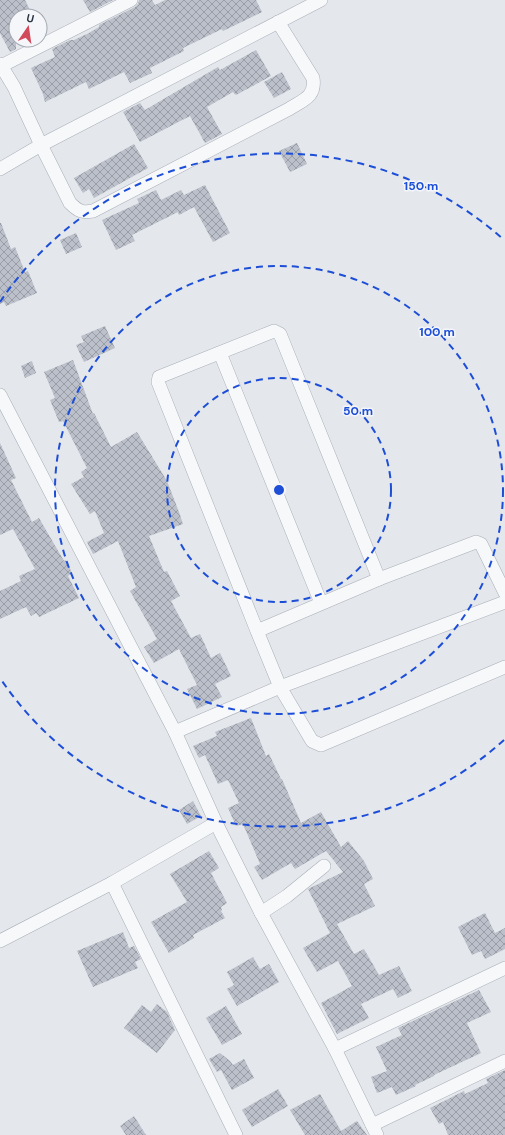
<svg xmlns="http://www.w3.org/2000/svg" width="505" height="1135" viewBox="0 0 505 1135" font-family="'DM Sans',sans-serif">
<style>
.building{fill:url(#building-cross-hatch)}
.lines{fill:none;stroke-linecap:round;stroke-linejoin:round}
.minor-casing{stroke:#a9aeb7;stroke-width:14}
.minor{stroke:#f7f8fa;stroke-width:13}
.ring{fill:none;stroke:#1d4ed8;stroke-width:2;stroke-dasharray:7 5}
.centre{fill:#1d4ed8;stroke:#f4f6f9;stroke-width:2}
.ring-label{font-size:12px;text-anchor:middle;font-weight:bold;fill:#1d4ed8;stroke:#f4f6f9;stroke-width:3;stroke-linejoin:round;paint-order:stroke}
</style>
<defs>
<pattern id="building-cross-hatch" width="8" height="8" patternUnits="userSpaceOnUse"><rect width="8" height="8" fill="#bbc0ca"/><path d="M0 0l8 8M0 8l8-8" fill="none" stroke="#989da6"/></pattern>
</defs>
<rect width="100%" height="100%" fill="#e4e7ec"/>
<!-- building -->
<g class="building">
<polygon points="0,0 25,0 33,16 16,16 16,49 10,52 0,33"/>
<polygon points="83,0 113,0 90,12"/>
<polygon points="139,0 152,0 155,5 165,0 256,0 262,12 223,31 222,29 183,48 184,51 150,68 152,73 130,83 124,72 89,89 86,82 45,102 43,94 31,68 55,57 52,49 70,40 74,40 87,34 99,27 99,25 135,7 138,4"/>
<polygon points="256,50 271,76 236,95 233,92 207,107 222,134 205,143 190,116 140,142 123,112 140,103 145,110 218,67 220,70"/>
<polygon points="282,72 291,89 274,98 264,82"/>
<polygon points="297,143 307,164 290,172 279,151"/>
<polygon points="134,144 148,168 94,198 89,189 83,193 74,178"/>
<polygon points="205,185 230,233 213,242 194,207 179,215 178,212 132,235 135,241 116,250 102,220 139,203 137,199 156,190 161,200 181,190 184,195"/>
<polygon points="0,223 1,223 11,249 15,247 25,272 28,271 37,293 6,306 4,302 0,304"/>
<polygon points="76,233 82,247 66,254 60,240"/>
<polygon points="105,326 115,348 84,362 76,345 84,342 81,336"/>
<polygon points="73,360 93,414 94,413 111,447 137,432 167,481 179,512 183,524 149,536 164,572 167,571 180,596 171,601 191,638 200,634 211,658 220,653 231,676 215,684 222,697 197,709 187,689 197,685 179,649 154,663 144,647 157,639 130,591 136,587 118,541 93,554 87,542 104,533 95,511 90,514 71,484 84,477 81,472 87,468 63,421 59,422 50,400 55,398 44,372"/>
<polygon points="32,361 36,373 25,378 21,366"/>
<polygon points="0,443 16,478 11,480 32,522 39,518 64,561 66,560 72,573 68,576 79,598 39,617 36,613 31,616 26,607 0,619 0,591 21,581 19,576 35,569 13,529 0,535"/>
<polygon points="251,718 266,756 269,754 281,779 282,779 301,823 321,812 341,847 348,841 364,861 373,879 364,884 375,906 337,924 354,954 364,949 379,975 399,966 412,991 398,998 393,989 361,1004 369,1018 337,1034 321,1003 352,986 338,961 317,972 303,948 330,933 308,889 343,872 326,851 295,869 291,863 262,880 254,867 260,864 243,824 236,826 228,808 239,803 228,780 218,784 205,755 199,758 193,746 217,736 215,732"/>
<polygon points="193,801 201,816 187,824 179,810"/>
<polygon points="209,851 219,868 211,873 227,903 221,907 222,910 221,911 225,918 193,935 194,938 169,953 151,922 187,902 170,874"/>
<polygon points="485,913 495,933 505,928 505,949 485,959 481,951 472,955 458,927"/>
<polygon points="123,932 129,948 134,946 141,959 135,962 138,968 93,987 77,951"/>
<polygon points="253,957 260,969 269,964 279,982 237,1006 227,989 234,985 227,972"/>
<polygon points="479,990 491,1012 467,1023 481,1053 434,1075 434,1076 415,1085 416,1086 396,1095 392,1087 377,1093 371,1077 387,1071 376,1047 402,1035 398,1028"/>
<polygon points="157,1004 167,1012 175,1030 157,1053 124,1028 142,1005 151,1012"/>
<polygon points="226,1006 242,1034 222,1045 206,1018"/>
<polygon points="220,1053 230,1061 233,1065 244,1059 254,1078 232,1090 221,1070 217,1072 209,1059"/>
<polygon points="505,1070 505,1135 448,1135 443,1122 439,1124 430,1108 464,1091 465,1094 488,1083 486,1079"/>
<polygon points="278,1089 288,1106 252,1127 242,1110"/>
<polygon points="320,1094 341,1131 357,1121 367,1135 305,1135 290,1110"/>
<polygon points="134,1116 146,1135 126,1135 120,1126"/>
</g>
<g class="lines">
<!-- minor casing -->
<g class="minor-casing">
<g id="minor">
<path d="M0,64L14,87L41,145L70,203C78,211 82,213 93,211L289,109C303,100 316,97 313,78L278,22"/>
<polyline points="1,66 131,0"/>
<polyline points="0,169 41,145 321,0"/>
<polyline points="220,353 321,603"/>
<polyline points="0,395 175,732 216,823"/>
<polyline points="379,579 476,542 481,544 505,593"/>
<polyline points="505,602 280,687 312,741 321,745 505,667"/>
<polyline points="175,732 280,687 257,631 379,579 280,334 274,331 159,377 158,382 257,631"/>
<polyline points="112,883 236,1135"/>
<polyline points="261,913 287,896 324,866"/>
<polyline points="0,941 112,883 216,823 261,913 335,1049 377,1135"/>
<polyline points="335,1049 505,968"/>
<polyline points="372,1125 505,1061"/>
</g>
</g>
<!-- minor -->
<use href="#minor" class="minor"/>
</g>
<!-- distance rings -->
<g class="ring">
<circle cx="279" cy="490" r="112"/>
<circle cx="279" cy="490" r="224"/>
<path d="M504 740A336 336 0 0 1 0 678M0 302A336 336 0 0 1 504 240"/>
</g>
<circle cx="279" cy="490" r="6" class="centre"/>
<g class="ring-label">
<text x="421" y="190">150 m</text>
<text x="437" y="336">100 m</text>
<text x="358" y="415">50 m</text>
</g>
<!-- north arrow -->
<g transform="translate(28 28) rotate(13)"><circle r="19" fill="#f4f6f9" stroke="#a4a8b1"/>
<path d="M0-3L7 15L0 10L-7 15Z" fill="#d1495b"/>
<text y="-6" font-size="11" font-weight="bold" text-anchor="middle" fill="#2b3445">U</text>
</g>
</svg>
